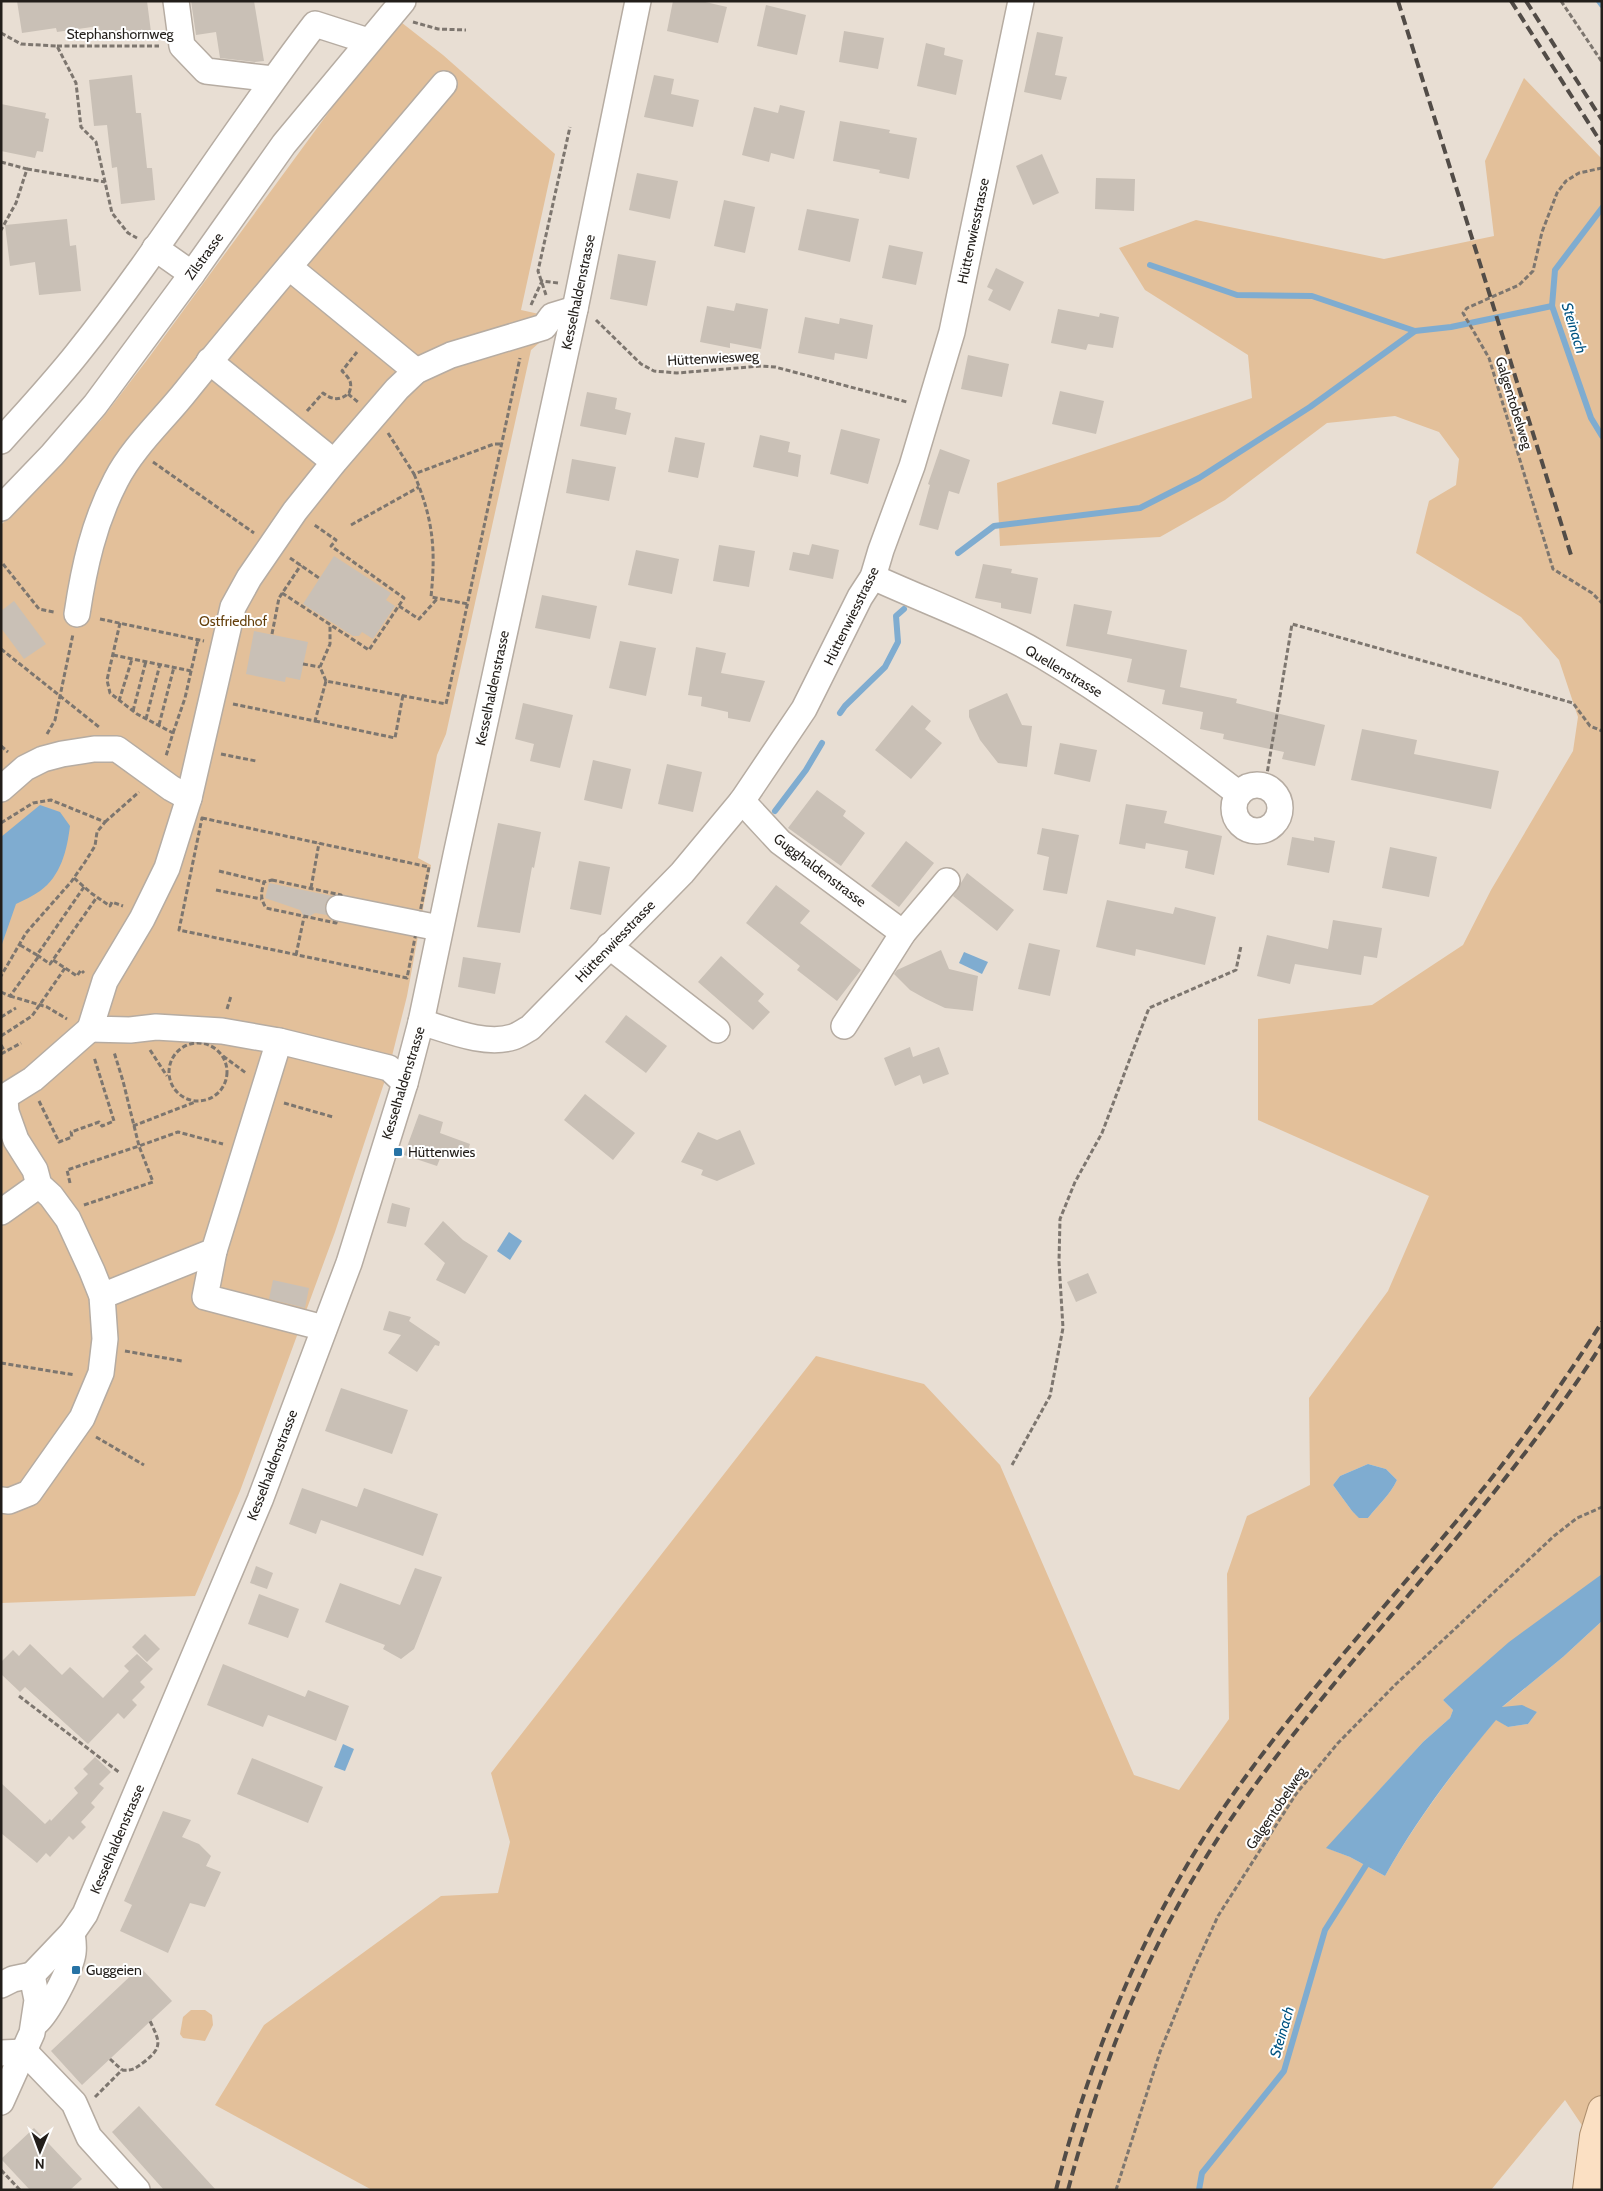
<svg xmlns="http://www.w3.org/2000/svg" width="1603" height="2191" viewBox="0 0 1603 2191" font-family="Cabin,sans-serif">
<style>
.green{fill:#e3c09a;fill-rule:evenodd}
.water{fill:#7facd0}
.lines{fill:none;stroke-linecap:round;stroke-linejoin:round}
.stream{stroke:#7facd0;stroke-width:6}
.building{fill:#c9c0b6}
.minor-casing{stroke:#b6aca2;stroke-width:28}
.major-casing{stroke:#ae8f6e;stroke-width:30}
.path{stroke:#7d766f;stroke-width:3;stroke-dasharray:5 2.5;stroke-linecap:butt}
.minor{stroke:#fff;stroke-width:25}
.major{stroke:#fbe0c3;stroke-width:28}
.rail{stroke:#524c47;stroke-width:4;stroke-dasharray:10 5;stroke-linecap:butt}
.poi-dot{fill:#2773a5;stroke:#fff;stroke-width:2}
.labels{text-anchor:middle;stroke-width:4;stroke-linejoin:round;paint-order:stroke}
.street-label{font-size:14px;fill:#221e1a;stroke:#fff}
.park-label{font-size:14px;fill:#643f0b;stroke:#fff}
.poi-label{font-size:14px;fill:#221e1a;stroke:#fff;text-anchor:start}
.water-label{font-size:15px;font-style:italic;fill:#015381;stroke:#fff}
</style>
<rect width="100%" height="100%" fill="#e8ded3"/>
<!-- green -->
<g class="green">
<polygon points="397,19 443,55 555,154 521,310 539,314 547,336 531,350 446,734 437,755 418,858 431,865 407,996 389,1068 335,1232 240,1491 195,1596 1,1603 1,525 101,420 150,356"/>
<path d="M1524,78L1602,159V1574L1443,1700L1453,1710L1450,1718L1423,1742L1327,1848L1350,1857L1385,1876C1418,1818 1454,1771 1496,1719L1508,1727L1528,1724L1537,1712L1501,1708L1563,1657L1602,1621V2155L1565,2100L1491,2190H372L215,2105L264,2025L441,1896L498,1893L510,1842L491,1773L816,1356L924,1384L1000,1465L1134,1775L1179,1790L1229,1719L1227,1574L1247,1516L1310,1485L1309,1398L1388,1291L1429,1196L1258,1120V1019L1372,1005L1463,945L1491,890L1573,751L1578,717L1559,660L1521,617L1416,553L1429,501L1456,485L1459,459L1439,432L1395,416L1327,423L1225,500L1160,537L1000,546L997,483L1252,398L1248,355L1145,290L1119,248L1196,220L1384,259L1494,236L1485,161ZM1368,1464L1386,1469L1397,1480C1390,1495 1378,1505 1368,1518H1360L1352,1511L1333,1485L1340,1476Z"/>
<polygon points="191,2010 205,2010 212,2015 213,2025 205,2041 183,2038 180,2034 183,2017"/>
</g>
<!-- water -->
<g class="water">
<path d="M40,805L60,812L70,826C67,850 61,876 40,891C33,896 24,900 16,904L1,947V837Z"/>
<polygon points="964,952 988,962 982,974 959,963"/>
<polygon points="509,1232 522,1241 510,1260 497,1251"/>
<path d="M1368,1464L1386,1469L1397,1480C1390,1495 1378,1505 1368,1518H1359L1352,1511L1333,1485L1340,1476Z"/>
<path d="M1602,1574V1621L1563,1657L1502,1707L1522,1705L1537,1712L1528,1724L1508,1727L1496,1720C1454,1770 1417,1819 1385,1876L1350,1857L1326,1848L1423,1742L1450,1718L1453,1710L1443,1700L1509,1642Z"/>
<polygon points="343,1744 354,1749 345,1771 334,1767"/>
</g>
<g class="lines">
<!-- stream -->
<g class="stream">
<polyline points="1599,1 1602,5"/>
<polyline points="1602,208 1555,270 1552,306 1591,418 1602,436"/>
<polyline points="1150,265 1237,295 1312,296 1415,331"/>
<polyline points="958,553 994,526 1140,508 1199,478 1310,407 1415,331 1451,327 1552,306"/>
<polyline points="840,713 845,706 885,667 898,642 896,616 904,609"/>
<polyline points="775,811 806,770 822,743"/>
<polyline points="1199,2190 1202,2173 1284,2071 1325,1930 1370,1859"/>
</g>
</g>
<!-- building -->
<g class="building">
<polygon points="17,1 147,1 151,32 100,40 99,26 57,32 56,28 22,33"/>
<polygon points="191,1 254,1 264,61 255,62 220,58 216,32 196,35"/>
<polygon points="673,1 701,1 727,7 718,43 667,31"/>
<polygon points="766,5 806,15 797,55 757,46"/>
<polygon points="844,31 884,38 878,69 839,62"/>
<polygon points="1037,32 1063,37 1055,75 1067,77 1061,100 1024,92"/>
<polygon points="926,43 945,48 944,55 963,60 956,95 917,86"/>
<polygon points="132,75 136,113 141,113 147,168 152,168 155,200 121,204 117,167 112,168 107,125 94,126 89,80"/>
<polygon points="654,75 674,79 671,94 699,100 693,127 644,117"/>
<polygon points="1,104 46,113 45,118 49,119 43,152 37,151 35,158 1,151"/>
<polygon points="780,105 805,111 794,159 771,153 769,162 742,155 754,107 778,113"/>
<polygon points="840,121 890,130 889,133 917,138 909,179 879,173 880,170 833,161"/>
<polygon points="1042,154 1059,193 1033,205 1016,166"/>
<polygon points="637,173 678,181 670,219 629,210"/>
<polygon points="1096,178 1135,179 1134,211 1095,209"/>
<polygon points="724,200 755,207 745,253 714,246"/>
<polygon points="807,209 859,219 850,262 798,250"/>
<polygon points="67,219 70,246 76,245 81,291 39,295 35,262 10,266 5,225"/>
<polygon points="889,245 923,252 916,285 882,278"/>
<polygon points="618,254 656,261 647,306 610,299"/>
<polygon points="996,268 1024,282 1010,311 988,300 993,290 987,287"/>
<polygon points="736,303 768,309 761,349 730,343 730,348 700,342 707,306 734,311"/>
<polygon points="1058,309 1099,317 1100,313 1119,317 1113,348 1088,344 1086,350 1051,343"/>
<polygon points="805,317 839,324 840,318 873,325 867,359 835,353 834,360 798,353"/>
<polygon points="968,355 1009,364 1002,397 961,389"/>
<polygon points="1060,391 1104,401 1096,434 1052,424"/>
<polygon points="587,392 617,398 615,409 631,413 626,435 580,426"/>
<polygon points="841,429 880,439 868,484 830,474"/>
<polygon points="760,435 790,442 788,452 801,455 798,477 753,467"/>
<polygon points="675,437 705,443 698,478 668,472"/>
<polygon points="940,449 970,460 959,494 949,491 938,530 919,525 930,485 928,484"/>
<polygon points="572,459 616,467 609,501 566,493"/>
<polygon points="812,544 839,550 833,579 789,570 793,552 809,555"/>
<polygon points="719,545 755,551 749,587 713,581"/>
<polygon points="636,550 679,559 672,594 628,585"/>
<polygon points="334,556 391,593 386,600 395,606 373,639 362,632 359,636 353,636 303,604"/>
<polygon points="983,564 1012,569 1011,573 1038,578 1031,614 1001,608 1001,603 975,598"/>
<polygon points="542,595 597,606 590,639 535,628"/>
<polygon points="14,601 46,644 24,659 1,628 1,611"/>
<polygon points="1074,604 1112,611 1107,634 1187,650 1180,687 1237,699 1236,703 1325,725 1315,766 1282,759 1284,752 1223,739 1224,734 1200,729 1203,712 1162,704 1165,690 1127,682 1132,659 1066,646"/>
<polygon points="254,631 308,642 300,680 286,677 285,682 246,674"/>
<polygon points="620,641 656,648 646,696 609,688"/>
<polygon points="696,647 726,653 721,673 765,681 750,722 728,718 728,712 701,706 702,697 688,695"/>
<polygon points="1007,693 1022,725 1032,726 1027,767 998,763 980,740 969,717 969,710"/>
<polygon points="523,703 573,715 560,768 530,761 534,744 515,739"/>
<polygon points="912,705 931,721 925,729 942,743 911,779 875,750"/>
<polygon points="1362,729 1417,740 1414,754 1499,771 1491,809 1351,780"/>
<polygon points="1060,743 1097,750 1090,782 1054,774"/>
<polygon points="593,760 631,769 622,809 584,800"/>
<polygon points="667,764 702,772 693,812 658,804"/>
<polygon points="817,790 846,811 843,816 865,833 841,866 788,828"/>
<polygon points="1126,804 1167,811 1164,823 1222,836 1214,875 1185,868 1188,851 1146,843 1145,849 1119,844"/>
<polygon points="498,823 541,832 534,868 532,867 520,933 477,927"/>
<polygon points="1042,828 1079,835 1067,894 1043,890 1049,857 1037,854"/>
<polygon points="1292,837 1314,841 1314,837 1335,841 1329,873 1287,865"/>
<polygon points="906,841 934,863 899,907 871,886"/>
<polygon points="1390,847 1437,857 1429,897 1382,888"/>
<polygon points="579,861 610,867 601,915 570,909"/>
<polygon points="967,873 1014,910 997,931 953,896"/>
<polygon points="269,883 332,896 325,905 327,915 315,913 310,916 303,915 300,910 265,898"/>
<polygon points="776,885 810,911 800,923 861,970 837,1001 797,970 800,966 746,923"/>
<polygon points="1107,900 1173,914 1175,907 1216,917 1205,965 1136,949 1135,956 1096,947"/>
<polygon points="1333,920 1382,928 1377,958 1364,956 1361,975 1295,964 1290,984 1257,976 1267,935 1328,949"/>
<polygon points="1029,943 1060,950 1050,996 1018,989"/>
<polygon points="941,950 949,969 978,976 973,1011 945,1008 926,999 910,990 894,974 897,970"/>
<polygon points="721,956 764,994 758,1001 770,1012 753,1030 698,982"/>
<polygon points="463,957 501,963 495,994 458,987"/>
<polygon points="626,1015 667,1046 646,1073 605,1042"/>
<polygon points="910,1047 913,1057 939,1047 949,1074 923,1084 920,1075 895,1086 884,1058"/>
<polygon points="585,1094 635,1133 613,1160 564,1120"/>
<polygon points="419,1114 443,1122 440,1133 470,1144 465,1159 443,1151 437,1166 404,1155"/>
<polygon points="740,1130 755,1164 717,1181 701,1175 703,1170 681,1162 698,1132 717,1140"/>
<polygon points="392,1203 410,1208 406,1227 387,1223"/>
<polygon points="443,1221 463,1240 488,1256 465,1294 436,1280 445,1263 424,1244"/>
<polygon points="1088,1273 1097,1293 1076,1302 1067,1282"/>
<polygon points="273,1280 309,1288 305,1308 269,1299"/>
<polygon points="389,1311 411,1317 409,1321 440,1342 439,1346 435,1345 417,1372 388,1353 401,1335 383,1330"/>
<polygon points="341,1388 408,1410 392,1454 325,1431"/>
<polygon points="302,1488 357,1507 364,1488 438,1514 423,1556 321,1520 316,1534 289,1524"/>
<polygon points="256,1566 273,1573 267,1589 250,1583"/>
<polygon points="415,1568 442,1577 414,1649 401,1659 383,1649 385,1645 325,1622 340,1583 400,1605"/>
<polygon points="259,1594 299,1609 288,1638 248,1624"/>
<polygon points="145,1634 160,1649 147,1662 132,1647"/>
<polygon points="30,1644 62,1675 70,1667 103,1698 129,1671 124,1666 137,1654 153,1669 140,1682 145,1687 132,1700 137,1705 124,1719 118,1713 88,1744 25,1687 20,1692 1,1674 1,1662 13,1650 19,1656"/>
<polygon points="223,1664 305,1697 308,1690 349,1706 336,1741 268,1715 263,1727 207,1705"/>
<polygon points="95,1757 111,1772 99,1784 104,1788 91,1803 95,1807 81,1822 86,1827 73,1840 69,1836 50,1857 46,1853 37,1863 1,1833 1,1783 45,1824 50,1819 51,1821 78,1793 74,1788 88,1774 83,1769"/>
<polygon points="252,1758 323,1787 308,1823 237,1794"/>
<polygon points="163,1811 191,1820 182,1837 199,1844 211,1856 206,1866 221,1872 205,1907 190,1903 168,1953 120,1931 132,1905 124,1901"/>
<polygon points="140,1967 172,2001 82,2085 51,2051"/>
<polygon points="139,2106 216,2190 164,2190 112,2132"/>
<polygon points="34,2128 82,2179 70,2190 30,2190 1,2159"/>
</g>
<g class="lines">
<!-- minor casing -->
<g class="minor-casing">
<g id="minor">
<polyline points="176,1 182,46 206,71 273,79"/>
<polyline points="155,248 192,274"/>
<polyline points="289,267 416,371"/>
<polyline points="209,361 334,462"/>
<path d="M1,441C26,413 52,385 76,355C161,249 232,132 315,24L368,41"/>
<polyline points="1,508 52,455 95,405 192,274 284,144 403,1"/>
<path d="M873,577C930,603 989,624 1043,656C1112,697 1175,745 1239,794"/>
<path d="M77,614C84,567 94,522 116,480C133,447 163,420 186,391C270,287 358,186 444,84"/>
<circle cx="1257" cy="808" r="23"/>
<polyline points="1,789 25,768 43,759 62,754 94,749 117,749 171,788 189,798"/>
<polyline points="742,801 780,842 903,933"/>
<polyline points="339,908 429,926"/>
<polyline points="609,946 717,1030"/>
<path d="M421,1022C448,1030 485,1046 513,1037C519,1035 524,1031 530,1028L682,873L742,801L804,709L860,597L873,577L881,550L912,466L952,332L1021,1"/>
<polyline points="844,1026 903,933 947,881"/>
<polyline points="405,1083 389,1068 279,1041 222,1031 156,1027 130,1030 90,1029 105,981 142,919 167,868 189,798 233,607 249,578 295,511 335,461 397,389 416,371 451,355 544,327 552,316 575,309"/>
<polyline points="1,1099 33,1079 90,1029"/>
<polyline points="1,1212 39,1185"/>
<polyline points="214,1251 205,1297 324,1328"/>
<polyline points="102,1296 214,1251 279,1041"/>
<polyline points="1,1500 9,1501 29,1493 82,1418 101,1373 105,1339 102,1296 92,1271 68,1219 51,1196 39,1185 35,1170 16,1140 6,1112 5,1099"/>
<polyline points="32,1975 72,1933 85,1914 260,1500 349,1263 405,1083 421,1022 456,855 575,309 638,1"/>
<polyline points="1,1985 13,1979 32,1975"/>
<path d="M36,2023C48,2013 71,1969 73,1953C74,1946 73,1940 72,1933"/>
<polyline points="25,2052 74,2103 89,2137 137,2190"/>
<polyline points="1,2053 25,2052"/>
<polyline points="1,2102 32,2033 37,2000 32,1975"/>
</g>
</g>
<!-- major casing -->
<g class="major-casing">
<polyline id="major" points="1587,2190 1594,2136 1602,2110"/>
</g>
<!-- path -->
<g class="path">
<polyline points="1561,1 1602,62"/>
<polyline points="413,22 438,29 466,30"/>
<polyline points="1,33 21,44 57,46 76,83 81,127 96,142 112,213 128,233 137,238"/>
<polyline points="57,46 159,46"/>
<polyline points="1,162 27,169 16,203 1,230"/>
<polyline points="1602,168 1579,173 1566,181 1557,193 1542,232 1533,271 1519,285 1467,308 1463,313 1489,358 1553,569 1592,593 1602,603"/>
<polyline points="27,169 105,182"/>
<polyline points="546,295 538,271 570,127"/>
<polyline points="531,305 542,281 558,283"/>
<polyline points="596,320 641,364 654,371 677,373 761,366 775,367 907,402"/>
<polyline points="348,394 358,402"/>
<path d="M307,411L323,393C332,400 340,401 349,393C353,383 350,379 342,371L357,352"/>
<polyline points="388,433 414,474 494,444 502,444"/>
<polyline points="153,462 254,533"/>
<path d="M414,474C433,519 436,548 431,597L468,604"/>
<polyline points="351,525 419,487"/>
<polyline points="290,558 319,578"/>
<polyline points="3,564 39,609 54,612"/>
<polyline points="282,593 369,650 404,598 331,546 336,540 313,524"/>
<polyline points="399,606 419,619 437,599"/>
<polyline points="100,619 204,641"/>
<polyline points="120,623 107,680 110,693 137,714 173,733 166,756"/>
<polyline points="272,634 279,598 301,565"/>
<polyline points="1,649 99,727"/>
<polyline points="113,655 191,671"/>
<polyline points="303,664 320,667"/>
<polyline points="326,681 320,667 330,644 330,625"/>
<polyline points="119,701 132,659"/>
<polyline points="233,704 315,721 326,681 446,704 520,358"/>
<polyline points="133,711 146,661"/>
<polyline points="146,719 160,664"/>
<polyline points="315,721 395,738 403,695"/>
<polyline points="159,725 174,667"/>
<polyline points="173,733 185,698 198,640"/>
<polyline points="47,734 55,720 73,634"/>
<polyline points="1,746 8,752"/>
<polyline points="221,754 256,761"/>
<polyline points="1265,786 1292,624 1573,703 1590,726 1602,731"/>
<polygon points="202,818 429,867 407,978 179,930"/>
<polyline points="105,822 139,792"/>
<polyline points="1,823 33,803 51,800 105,822 97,832 95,846 85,862 71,882 26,933 1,976"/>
<polyline points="219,871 264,882"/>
<polyline points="74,878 91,893 110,906 112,902 123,906"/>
<path d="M272,880L341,895L336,923L266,908C260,898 261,893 264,882Z"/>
<polyline points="311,888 319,843"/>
<polyline points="216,890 261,899"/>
<polyline points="20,945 37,955 84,887"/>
<polyline points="37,955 50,964 97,897"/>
<polyline points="296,955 304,917"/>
<polyline points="53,960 77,976 81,970 84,973"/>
<polyline points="1,992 10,996 39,956"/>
<polyline points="10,996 47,1007 67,1019"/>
<polyline points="227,1009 231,996"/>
<polyline points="1,1017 16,1008"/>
<polyline points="1,1036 32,1016 65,968"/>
<circle cx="198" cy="1072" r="29"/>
<polyline points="1,1045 5,1052"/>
<polyline points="150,1050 167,1076"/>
<polyline points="1,1054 21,1043"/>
<polyline points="223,1056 246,1073"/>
<polyline points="39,1101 59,1142 72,1137 71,1132 99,1122 102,1126 114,1121 94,1057"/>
<polyline points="284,1103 333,1117"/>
<polyline points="133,1126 195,1102"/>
<polyline points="70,1183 67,1170 139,1146 123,1081 114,1052"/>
<polyline points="84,1205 153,1182 139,1146 178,1132 223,1144"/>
<polyline points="125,1351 182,1361"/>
<polyline points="1,1363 75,1375"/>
<polyline points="96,1437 144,1465"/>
<polyline points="1012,1465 1050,1396 1063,1328 1059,1262 1060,1219 1075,1182 1102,1133 1149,1008 1236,970 1241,946"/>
<polyline points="19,1696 120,1773"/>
<polyline points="110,2059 122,2070"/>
<path d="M95,2097L122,2070C133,2071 136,2068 144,2062C163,2047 160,2042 150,2021"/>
<polyline points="1,2170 20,2190"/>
<polyline points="1116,2190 1160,2052 1192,1973 1218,1916 1296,1794 1338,1743 1396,1684 1554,1536 1577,1518 1602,1507"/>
</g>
<!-- minor -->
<use href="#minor" class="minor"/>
<!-- major -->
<use href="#major" class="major"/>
<!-- rail -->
<g class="rail">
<polyline points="1398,1 1571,555"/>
<polyline points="1511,1 1602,144"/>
<polyline points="1526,1 1602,120"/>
<path d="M1056,2190C1092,2049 1149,1912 1234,1793C1308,1688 1397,1595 1478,1495C1523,1440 1564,1382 1602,1322"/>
<path d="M1068,2190C1105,2050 1160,1916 1245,1799C1357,1642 1498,1507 1602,1344"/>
</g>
</g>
<!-- markers -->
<g class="poi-dot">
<rect x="393" y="1147" width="10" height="10" rx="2.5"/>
<rect x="71" y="1965" width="10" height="10" rx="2.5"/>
</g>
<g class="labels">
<!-- street labels -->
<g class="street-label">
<text x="120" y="39">Stephanshornweg</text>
<text transform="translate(973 231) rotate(-78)" y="5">Hüttenwiesstrasse</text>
<text transform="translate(204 256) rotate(-54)" y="5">Zilstrasse</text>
<text transform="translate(578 292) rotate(-78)" y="5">Kesselhaldenstrasse</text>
<text transform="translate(713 358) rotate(-3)" y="5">Hüttenwiesweg</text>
<text transform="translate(1514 403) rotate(73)" y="5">Galgentobelweg</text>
<text transform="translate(851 616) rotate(-64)" y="5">Hüttenwiesstrasse</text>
<text transform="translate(1064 671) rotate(31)" y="5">Quellenstrasse</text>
<text transform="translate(492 688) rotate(-78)" y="5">Kesselhaldenstrasse</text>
<text transform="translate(820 870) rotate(37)" y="5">Gugghaldenstrasse</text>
<text transform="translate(615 941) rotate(-46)" y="5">Hüttenwiesstrasse</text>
<text transform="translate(403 1083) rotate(-73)" y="5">Kesselhaldenstrasse</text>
<text transform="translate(272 1465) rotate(-69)" y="5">Kesselhaldenstrasse</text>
<text transform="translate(1276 1808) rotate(-56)" y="5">Galgentobelweg</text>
<text transform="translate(117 1839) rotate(-67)" y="5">Kesselhaldenstrasse</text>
</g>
<!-- park labels -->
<g class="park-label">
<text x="233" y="626">Ostfriedhof</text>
</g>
<!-- poi labels -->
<g class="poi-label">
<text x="408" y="1157">Hüttenwies</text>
<text x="86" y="1975">Guggeien</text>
</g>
<!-- water labels -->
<g class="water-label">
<text transform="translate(1574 328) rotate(73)" y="5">Steinach</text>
<text transform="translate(1282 2032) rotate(-74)" y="5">Steinach</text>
</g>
</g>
<!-- border -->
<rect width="1603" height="2191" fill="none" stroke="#221e1a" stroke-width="5"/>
<!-- north arrow -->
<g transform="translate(40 2151) rotate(181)" stroke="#ffffff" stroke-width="4" paint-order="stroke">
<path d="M0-4L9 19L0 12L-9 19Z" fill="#221e1a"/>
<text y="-8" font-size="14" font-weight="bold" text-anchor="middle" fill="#221e1a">N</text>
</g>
</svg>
